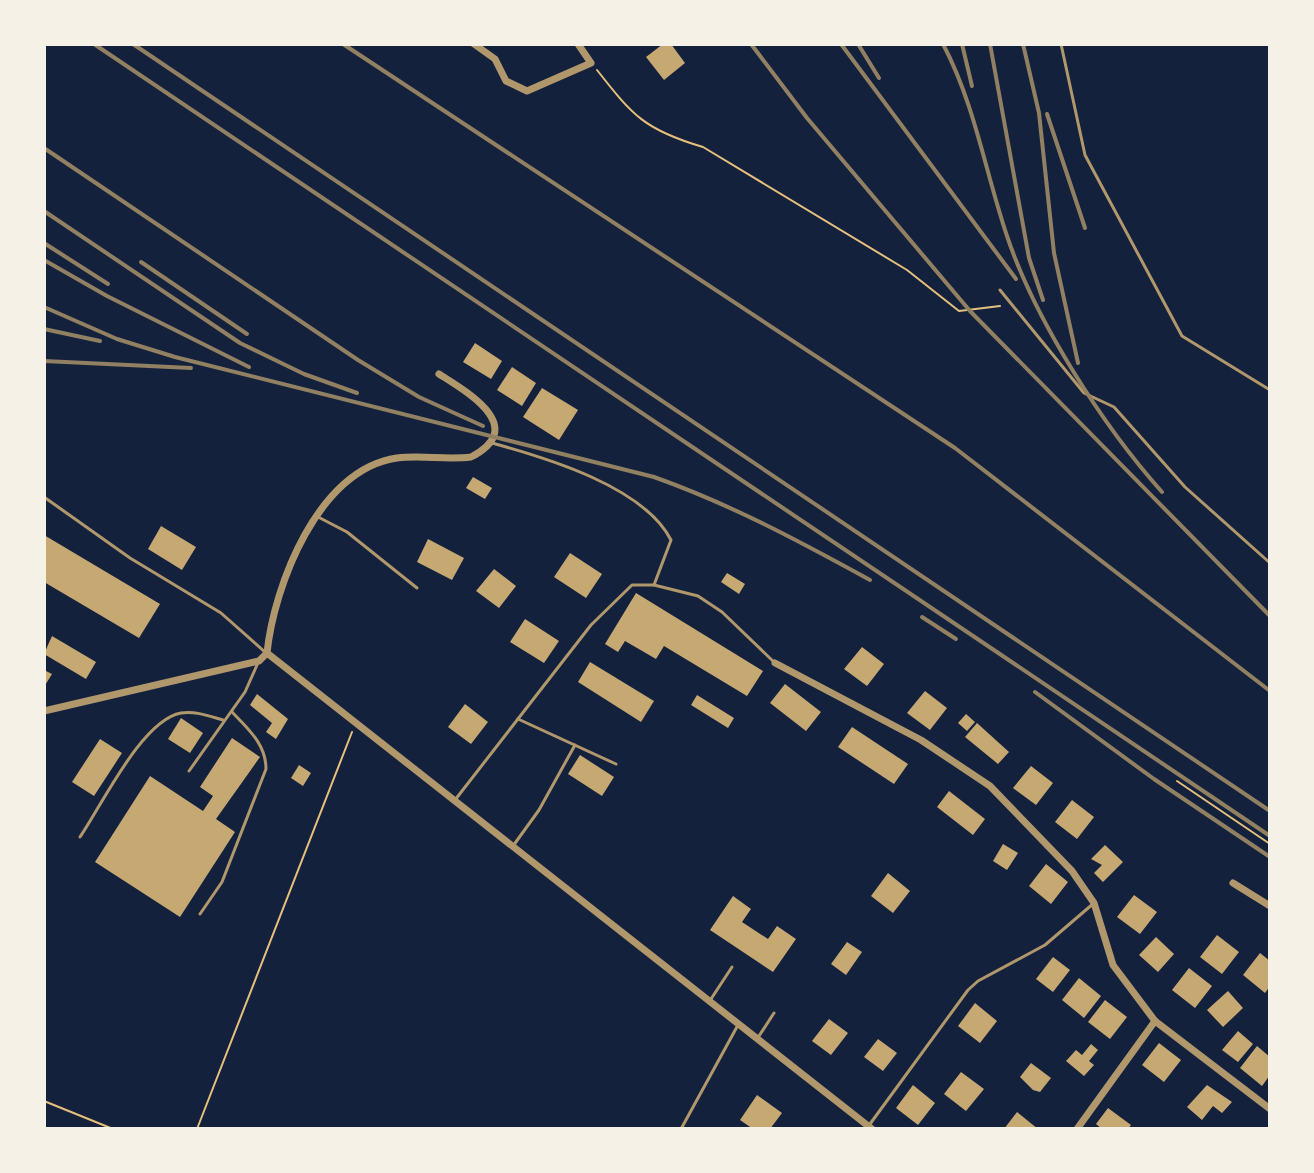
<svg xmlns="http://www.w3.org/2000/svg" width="1314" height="1173" viewBox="0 0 1314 1173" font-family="Inter,sans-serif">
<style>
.building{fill:#c6a872}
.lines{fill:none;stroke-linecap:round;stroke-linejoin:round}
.path{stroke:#e5c07b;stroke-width:2}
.service{stroke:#b1986c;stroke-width:3}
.minor{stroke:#b1986c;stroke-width:7}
.rail{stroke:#918062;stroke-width:4}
</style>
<rect width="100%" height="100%" fill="#14213d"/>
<!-- building -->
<g class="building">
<polygon points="663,44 671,44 685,63 664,80 646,57"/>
<polygon points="475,343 502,361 491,379 463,362"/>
<polygon points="512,367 536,383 522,406 497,390"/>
<polygon points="542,388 578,410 559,440 523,417"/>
<polygon points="473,477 492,488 485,499 466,488"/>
<polygon points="161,526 196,547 182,570 148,549"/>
<polygon points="44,535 160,604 139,638 44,582"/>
<polygon points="428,539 464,558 452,580 417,562"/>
<polygon points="570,553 602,574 586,598 554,577"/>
<polygon points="494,569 516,586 499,608 476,591"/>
<polygon points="727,573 745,584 739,594 721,582"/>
<polygon points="636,593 763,671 747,696 664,646 656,659 625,641 618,652 605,644"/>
<polygon points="525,619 559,641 544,663 510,642"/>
<polygon points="52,636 96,662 86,679 44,654"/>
<polygon points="862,647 884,664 867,686 844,669"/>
<polygon points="590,662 654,701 641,722 578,682"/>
<polygon points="44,670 52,674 44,687"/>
<polygon points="785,684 821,712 806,731 770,703"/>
<polygon points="925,691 947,708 930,730 907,713"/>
<polygon points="257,694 288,719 276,739 266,732 272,723 250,705"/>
<polygon points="697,695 734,718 728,728 691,705"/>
<polygon points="465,704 488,722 471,744 448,727"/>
<polygon points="966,714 975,722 967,731 958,723"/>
<polygon points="181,718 203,733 190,753 168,739"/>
<polygon points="977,723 1009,752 998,764 965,737"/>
<polygon points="852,727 908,764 894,784 838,747"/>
<polygon points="232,738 260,757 216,819 235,832 180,917 95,862 150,776 203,811 213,796 200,787"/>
<polygon points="100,739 122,753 94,796 72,782"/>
<polygon points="580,755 614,777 602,796 568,774"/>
<polygon points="299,765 311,773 303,786 291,778"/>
<polygon points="1031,766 1053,783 1036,805 1013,788"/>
<polygon points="949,791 985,819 973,835 937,807"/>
<polygon points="1072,800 1094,817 1077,839 1055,822"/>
<polygon points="1003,844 1018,853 1007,870 993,861"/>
<polygon points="1105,845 1123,862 1103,882 1094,873 1102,865 1091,859"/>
<polygon points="1046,864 1068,882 1051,904 1029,886"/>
<polygon points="888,873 910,891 893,913 871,896"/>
<polygon points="1134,895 1157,912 1140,934 1117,917"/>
<polygon points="733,896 751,909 742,922 768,939 777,926 796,939 773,972 710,930"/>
<polygon points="1217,935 1239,952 1222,974 1200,957"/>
<polygon points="1156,937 1174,954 1158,972 1139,955"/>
<polygon points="847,942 862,952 846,975 831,964"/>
<polygon points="1260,953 1270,961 1270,986 1265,993 1243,975"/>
<polygon points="1053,957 1070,970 1053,992 1036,979"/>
<polygon points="1189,968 1212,986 1195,1008 1172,990"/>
<polygon points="1079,978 1101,996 1084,1018 1062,1000"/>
<polygon points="1228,991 1243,1008 1223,1027 1207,1010"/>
<polygon points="1105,1000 1127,1017 1110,1039 1088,1022"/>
<polygon points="975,1003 997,1021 980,1043 958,1026"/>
<polygon points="829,1019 848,1033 831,1055 812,1041"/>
<polygon points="1238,1031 1253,1044 1238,1062 1222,1050"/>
<polygon points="878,1039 897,1053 883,1071 864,1057"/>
<polygon points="1159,1043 1181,1060 1164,1082 1142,1065"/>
<polygon points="1091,1044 1098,1050 1089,1061 1094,1065 1084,1076 1066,1061 1076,1050 1082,1055"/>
<polygon points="1257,1046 1270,1057 1270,1075 1262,1086 1240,1068"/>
<polygon points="1031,1063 1051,1078 1040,1092 1033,1090 1020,1077"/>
<polygon points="961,1072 984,1089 966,1111 944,1094"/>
<polygon points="913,1085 935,1103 918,1125 896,1108"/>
<polygon points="1207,1085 1232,1102 1222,1113 1213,1106 1202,1120 1187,1107"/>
<polygon points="757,1095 782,1113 770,1129 753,1129 740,1120"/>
<polygon points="1108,1108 1131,1125 1128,1129 1102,1129 1096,1124"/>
<polygon points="1017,1112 1038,1129 1004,1129"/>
</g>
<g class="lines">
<!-- path -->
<g class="path">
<path d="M597,70C633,116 645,130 703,147L907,270L959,311L1000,306"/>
<polyline points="1177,781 1270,844"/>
<polyline points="44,1101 113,1129"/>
<polyline points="197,1129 352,732"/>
</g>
<!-- service -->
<g class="service">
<polyline points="1061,44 1085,155 1182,336 1270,390"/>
<polyline points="1000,290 1084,393 1114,407 1185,487 1270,563"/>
<path d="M492,443C547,458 644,487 671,540L654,585L698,596L722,612L775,663"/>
<polyline points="44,497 130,558 221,613 266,653"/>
<polyline points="320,518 347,532 417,588"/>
<polyline points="518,719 616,764"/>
<polyline points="189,771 245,692 257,665"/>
<polyline points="455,800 591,625 632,585 653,585"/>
<path d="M80,837C102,805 142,720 181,713C196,711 209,716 223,720"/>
<polyline points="513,846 539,810 575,745"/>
<path d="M200,914L222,882L266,769C266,744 248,729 232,712"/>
<polyline points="711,999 732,967"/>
<polyline points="759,1036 774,1013"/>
<polyline points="870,1124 968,990 978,981 1045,945 1094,903"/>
<polyline points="681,1129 738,1025"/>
</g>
<!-- minor -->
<g class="minor">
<polyline points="474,44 495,59 506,81 527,91 591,63 578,44"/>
<polyline points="267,653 872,1129"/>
<path d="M267,653C274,586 318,469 397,458C421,455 447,460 471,457C529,427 467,392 439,374"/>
<polyline points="775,663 921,740 990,786 1072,871 1094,903 1113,965 1155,1021 1270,1109"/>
<polyline points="44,711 259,661 267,653"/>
<polyline points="1233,883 1270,906"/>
<polyline points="1077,1129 1155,1021"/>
</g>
<!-- rail -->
<g class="rail">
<polyline points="94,44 1270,836"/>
<polyline points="133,44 1270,811"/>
<polyline points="343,44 955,448 1270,691"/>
<polyline points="751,44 807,118 970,311 1270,616"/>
<polyline points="841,44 1016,279"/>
<polyline points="858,44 879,78"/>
<path d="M943,44C975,105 985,171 1007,236C1035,320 1103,426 1162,492"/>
<polyline points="962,44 972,86"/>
<polyline points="990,44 1029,258 1043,300"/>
<polyline points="1023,44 1039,113 1054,253 1078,363"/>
<polyline points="1047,114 1085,228"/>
<polyline points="44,148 358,360 419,397 483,426"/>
<polyline points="44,211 240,343 304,374 357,393"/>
<polyline points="44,243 108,284"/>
<polyline points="44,260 107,296 249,367"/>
<polyline points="141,262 247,334"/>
<path d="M44,307L117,339L175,357L654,477C730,504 799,541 870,580"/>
<polyline points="44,329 100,341"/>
<polyline points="44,361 191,368"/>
<polyline points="922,617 956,639"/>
<polyline points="1035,692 1154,779 1270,857"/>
</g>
</g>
<!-- border -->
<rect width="1314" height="1173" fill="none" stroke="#f6f1e7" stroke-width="92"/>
</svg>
